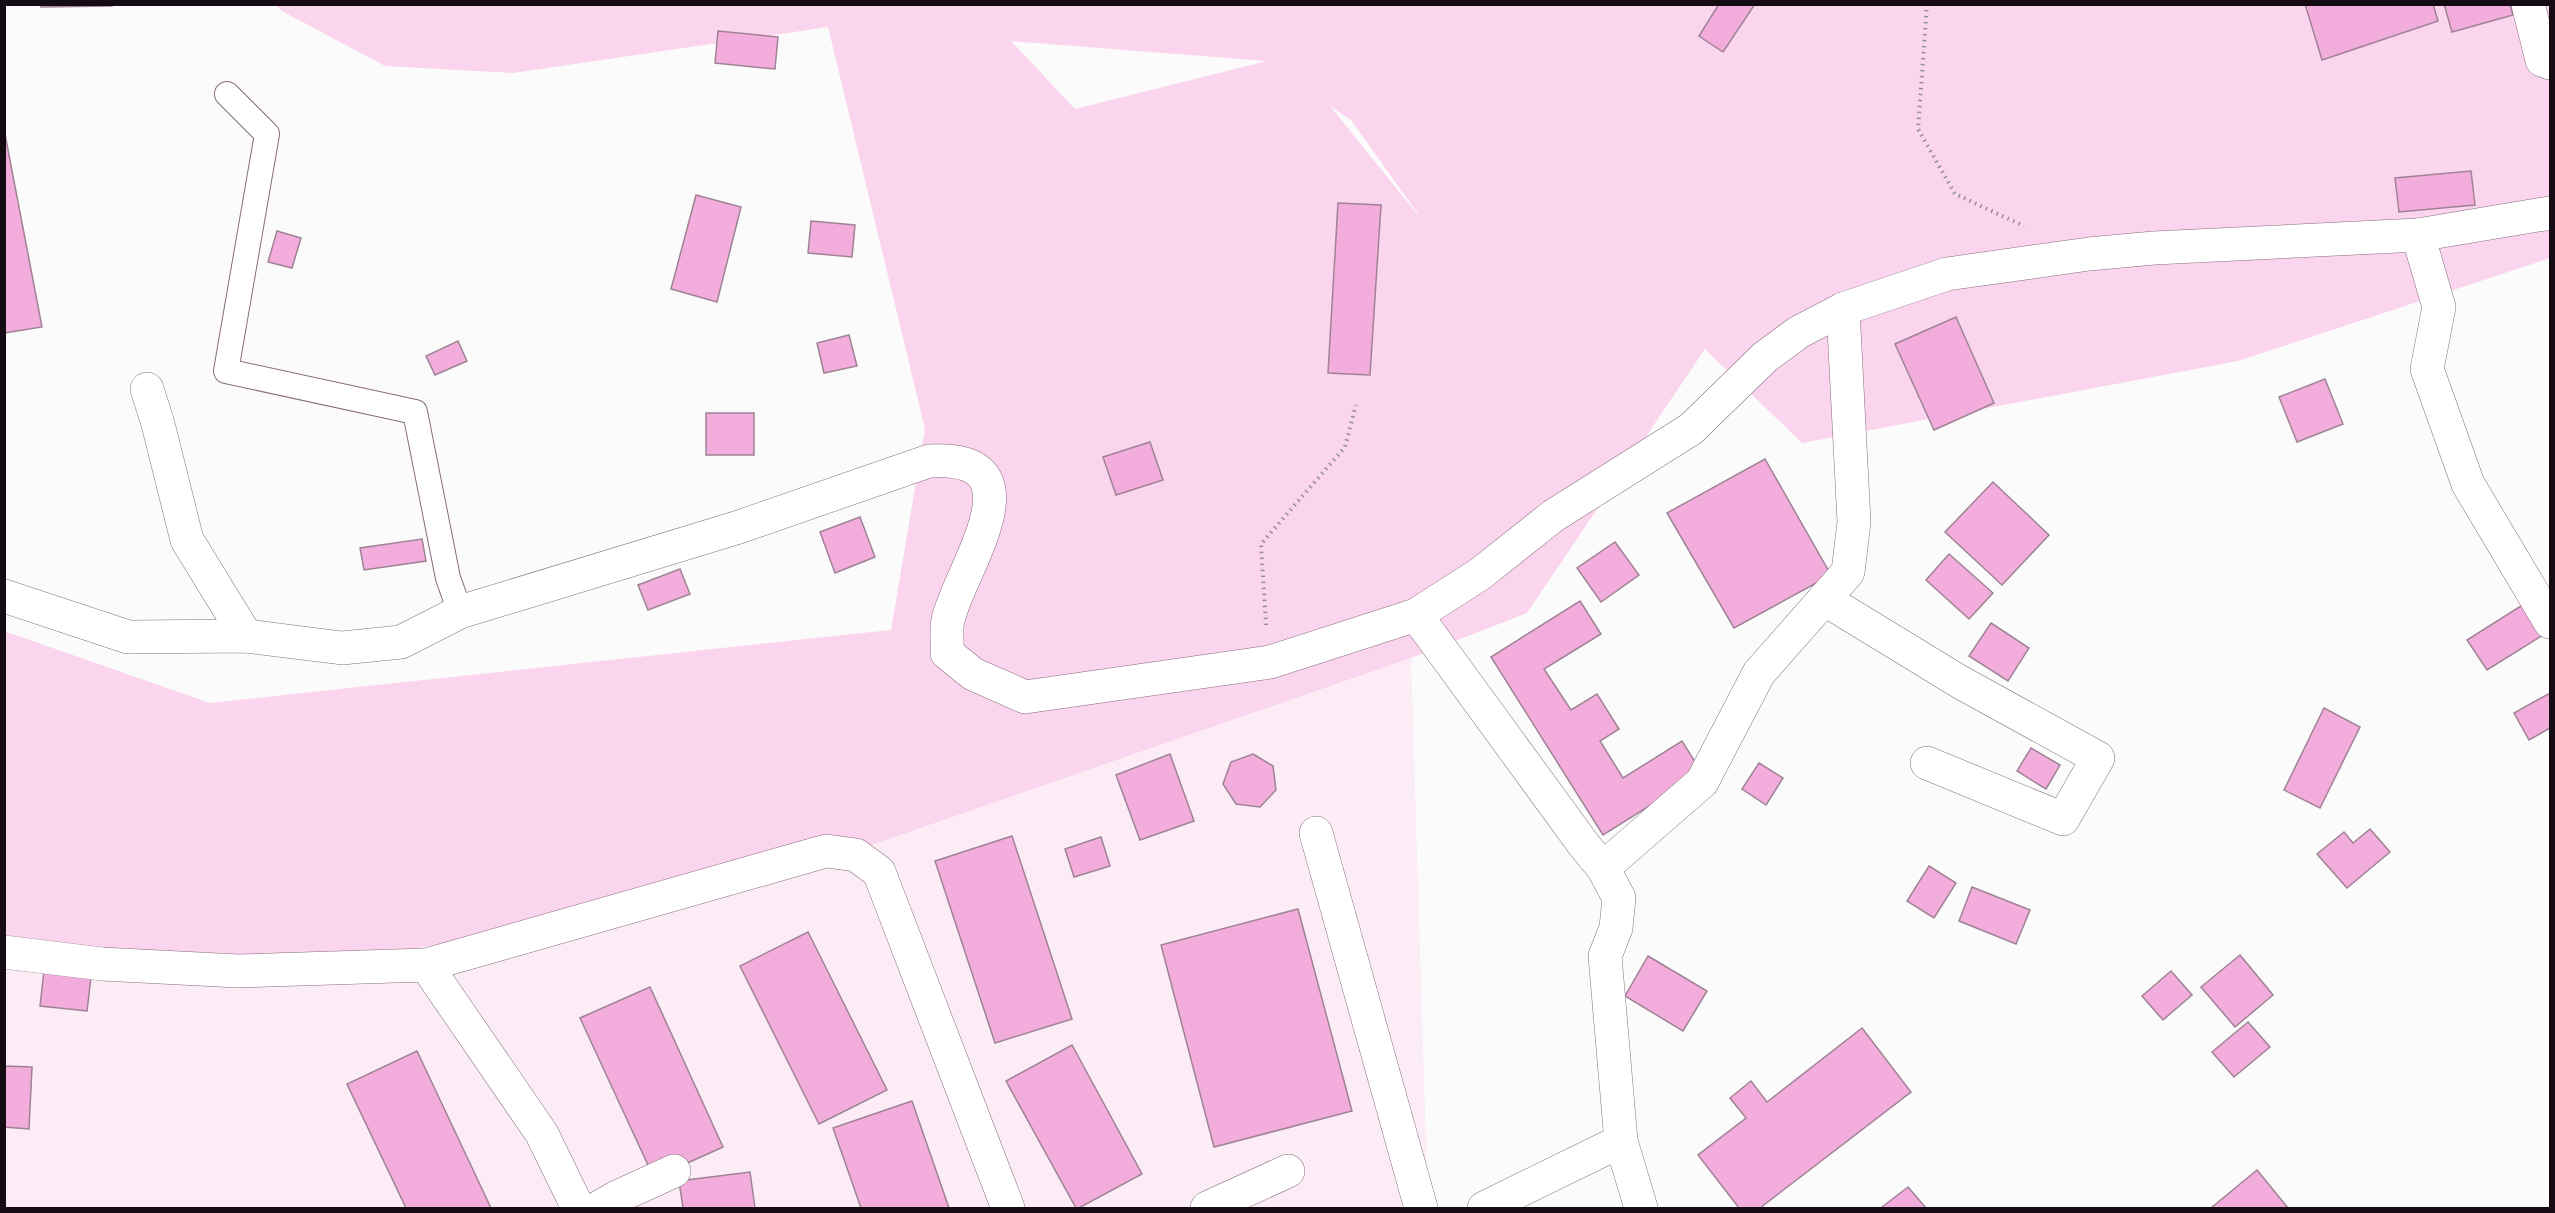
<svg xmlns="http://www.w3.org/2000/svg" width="2555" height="1213" viewBox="0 0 2555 1213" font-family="'PT Sans',sans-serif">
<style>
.built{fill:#fbecf6}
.green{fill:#fad5ed;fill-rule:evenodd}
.building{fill:#f3addc;stroke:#9f8395;stroke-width:1.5}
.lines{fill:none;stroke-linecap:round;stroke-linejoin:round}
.service-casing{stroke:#876d7e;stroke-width:26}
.minor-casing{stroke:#876d7e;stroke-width:34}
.tertiary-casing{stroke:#876d7e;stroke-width:34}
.path{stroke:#938f92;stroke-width:4;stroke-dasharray:1.5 4.5;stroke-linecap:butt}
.service{stroke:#fff;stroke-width:24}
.minor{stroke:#fff;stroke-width:33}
.tertiary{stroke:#fff;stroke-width:33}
</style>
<rect width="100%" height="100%" fill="#fbfbfb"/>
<!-- built -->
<polygon class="built" points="1411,658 1428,1208 5,1208 4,952 811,866"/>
<!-- green -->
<path class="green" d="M275,5H2550V258L2238,361L1802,443L1705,349L1527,613L1411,658L811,866L323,968L5,952L4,631L210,703L891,630L925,429L828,27L513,73L385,66L282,11ZM1011,41L1267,61L1075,109ZM1330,106L1351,120L1418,214H1417Z"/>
<!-- building -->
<g class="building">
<polygon points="41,4 112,4 112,6 41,7"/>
<polygon points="1719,4 1755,4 1723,52 1699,36"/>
<polygon points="2305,4 2433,4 2438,21 2322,60"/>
<polygon points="2444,4 2510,4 2513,15 2452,32"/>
<polygon points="718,31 778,37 775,69 715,63"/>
<polygon points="4,129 42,327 4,333"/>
<polygon points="2471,171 2475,205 2399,212 2395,178"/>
<polygon points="696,195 741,207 717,302 671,289"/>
<polygon points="1338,203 1381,205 1370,375 1328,373"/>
<polygon points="811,221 855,225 852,257 808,253"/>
<polygon points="277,231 301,238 292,268 268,262"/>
<polygon points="1956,317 1994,403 1934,430 1895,344"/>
<polygon points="849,335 857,366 824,373 817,343"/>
<polygon points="458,341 467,361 435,375 426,356"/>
<polygon points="2325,379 2343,424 2297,442 2279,397"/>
<rect x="706" y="413" width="48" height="42"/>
<polygon points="1150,442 1163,480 1116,495 1103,457"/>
<polygon points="1765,459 1831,575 1734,628 1667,513"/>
<polygon points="1993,482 2049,535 2002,585 1945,532"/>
<polygon points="860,517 875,557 835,573 820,532"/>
<polygon points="422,539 426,561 364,570 360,548"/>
<polygon points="1615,542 1639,575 1601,602 1577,568"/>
<polygon points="1949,554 1993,593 1969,619 1926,580"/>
<polygon points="680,569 690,594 648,610 638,585"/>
<polygon points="1580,601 1601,634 1544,669 1571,710 1597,694 1619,729 1600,741 1623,778 1682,741 1702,773 1603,835 1491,657"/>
<polygon points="2524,604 2543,635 2487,670 2467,640"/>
<polygon points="1991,623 2029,648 2008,681 1969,656"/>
<polygon points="2550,693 2550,728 2529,740 2514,713"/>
<polygon points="2324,708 2360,727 2320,808 2284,790"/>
<polygon points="2031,748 2060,765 2046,789 2017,771"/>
<polygon points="1170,754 1194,821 1140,840 1116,775"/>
<polygon points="1253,754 1273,766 1276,790 1260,807 1236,804 1223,784 1231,762"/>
<polygon points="1759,763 1783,778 1766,805 1742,789"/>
<polygon points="2370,829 2390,852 2347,888 2317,854 2344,832 2353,843"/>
<polygon points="1012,836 1072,1019 995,1043 935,861"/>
<polygon points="1101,837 1110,866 1074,877 1065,849"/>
<polygon points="1929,866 1956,883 1934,918 1907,901"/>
<polygon points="1972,887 2030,910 2016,944 1959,921"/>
<polygon points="1298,909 1352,1111 1214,1147 1161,945"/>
<polygon points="808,932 887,1090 819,1124 740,966"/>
<polygon points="2240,955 2273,995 2235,1027 2201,987"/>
<polygon points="1648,956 1707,991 1683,1031 1625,996"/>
<polygon points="44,971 91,977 87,1011 40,1006"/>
<polygon points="2171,971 2192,995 2163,1020 2142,996"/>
<polygon points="650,987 723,1147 654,1178 580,1018"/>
<polygon points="2248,1022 2270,1047 2234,1077 2212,1052"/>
<polygon points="1862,1028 1911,1092 1760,1208 1739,1208 1698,1155 1746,1118 1730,1098 1751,1081 1767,1102"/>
<polygon points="1072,1045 1142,1174 1079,1208 1076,1208 1006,1081"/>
<polygon points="417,1051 491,1208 406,1208 347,1084"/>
<polygon points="4,1066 32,1067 29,1129 4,1127"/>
<polygon points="912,1101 949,1208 861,1208 833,1128"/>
<polygon points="2257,1170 2288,1208 2211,1208"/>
<polygon points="750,1172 755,1208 683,1208 679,1181"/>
<polygon points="1908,1187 1926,1208 1881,1208"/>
</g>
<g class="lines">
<!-- service casing -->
<g class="service-casing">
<polyline id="service" points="227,94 267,134 226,371 415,412 448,578 460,612"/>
</g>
<!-- minor casing -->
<g class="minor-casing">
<g id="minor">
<polyline points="2528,4 2542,60 2550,63"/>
<polyline points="2418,235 2439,307 2427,369 2468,484 2550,622"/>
<polyline points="147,389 158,424 187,540 246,636"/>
<polyline points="1824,599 1960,682 2098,758 2063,819 1927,763"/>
<polyline points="1416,615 1584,845 1603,868 1702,782 1759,673 1848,572 1854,522 1843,309"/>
<polyline points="1316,833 1421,1208"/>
<polyline points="4,952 102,964 238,971 426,965 542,1134 578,1208"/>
<polyline points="426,965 826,851 856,855 879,872 1008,1208"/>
<polyline points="1621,1141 1641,1208"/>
<polyline points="598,1208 617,1197 674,1171"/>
<polyline points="1207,1208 1288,1171"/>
<polyline points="1484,1208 1621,1141 1605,956 1616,928 1619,898 1603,868"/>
</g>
</g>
<!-- tertiary casing -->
<g class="tertiary-casing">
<path id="tertiary" d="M4,596L128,637L246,636L342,648L401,642L460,612L739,527L929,461C1043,454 964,563 949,616C945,627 948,642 947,653L973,674L1025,697L1270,662L1416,615L1480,574L1553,516L1691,429L1765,357L1799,332L1843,309L1947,274L2089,254L2154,248L2418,235L2550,213"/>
</g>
<!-- path -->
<g class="path">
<polyline points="1927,4 1918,129 1955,194 2024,226"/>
<polyline points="1266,625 1261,544 1345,447 1356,405"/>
</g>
<!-- service -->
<use href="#service" class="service"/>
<!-- minor -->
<use href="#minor" class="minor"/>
<!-- tertiary -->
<use href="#tertiary" class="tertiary"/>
</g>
<!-- border -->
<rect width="2555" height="1213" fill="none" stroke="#150b12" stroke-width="12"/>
</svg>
